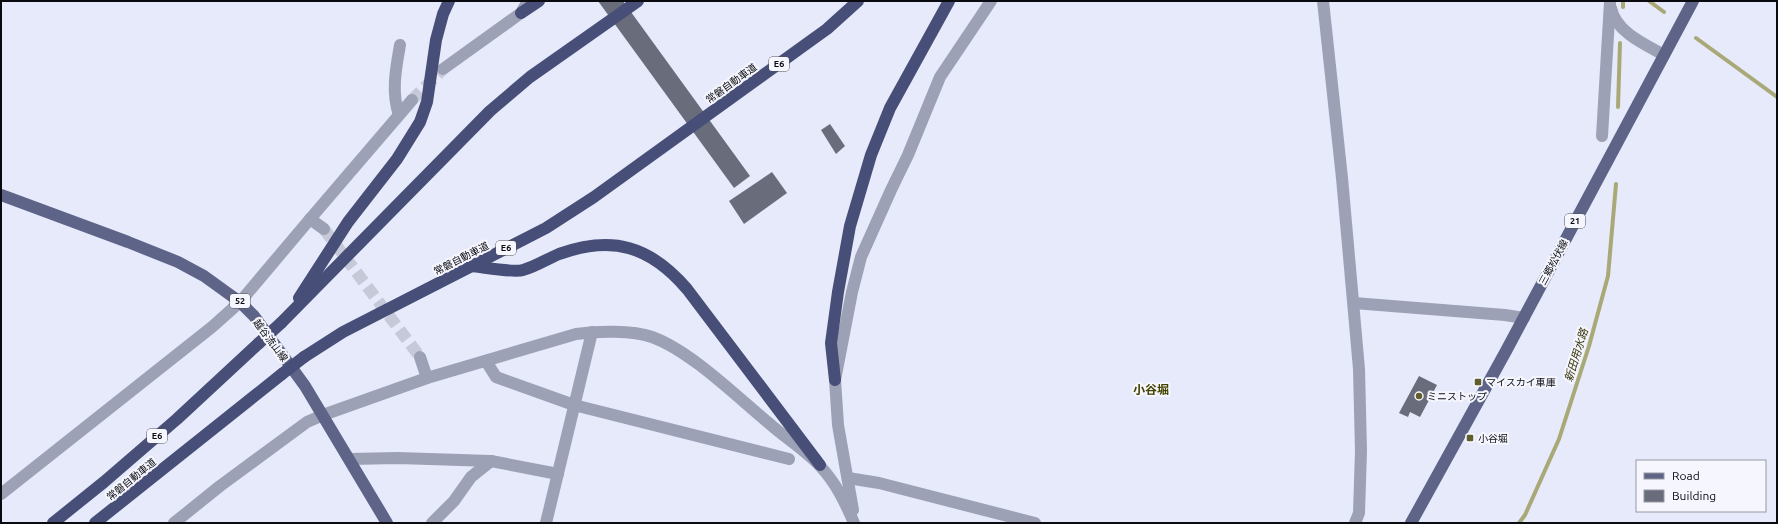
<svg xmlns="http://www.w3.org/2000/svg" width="1778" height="524" viewBox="0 0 1778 524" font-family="Ubuntu,'Noto Sans JP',sans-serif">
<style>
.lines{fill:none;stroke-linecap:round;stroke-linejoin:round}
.stream{stroke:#a9a978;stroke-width:4}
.building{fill:#696c7b}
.minor-tunnel{stroke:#c5c9d8;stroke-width:12;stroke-dasharray:12 6;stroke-linecap:butt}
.minor{stroke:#9da1b6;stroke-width:12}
.major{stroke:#5d6488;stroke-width:12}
.highway{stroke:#474e77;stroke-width:12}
.highway-bridge{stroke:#474e77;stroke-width:12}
.poi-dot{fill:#605f2c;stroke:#f6f7fe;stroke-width:1.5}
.labels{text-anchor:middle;stroke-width:4;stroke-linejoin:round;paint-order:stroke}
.shield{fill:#f6f7fe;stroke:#515258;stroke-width:1}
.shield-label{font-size:9px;font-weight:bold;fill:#0a0b11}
.street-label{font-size:10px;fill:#0a0b11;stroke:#f6f7fe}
.poi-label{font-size:10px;fill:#0a0b11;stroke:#f6f7fe;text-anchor:start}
.water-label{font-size:11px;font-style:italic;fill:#34330a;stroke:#f6f7fe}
.quarter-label{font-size:12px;font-weight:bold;fill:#444300;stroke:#f6f7fe}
</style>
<rect width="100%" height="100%" fill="#e6eafb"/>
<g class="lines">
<!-- stream -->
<g class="stream">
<polyline points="1623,1 1623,7"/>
<polyline points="1649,1 1664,12"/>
<polyline points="1696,38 1777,97"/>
<polyline points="1618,107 1620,43"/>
<polyline points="1519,523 1525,515 1559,439 1589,346 1608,276 1616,184"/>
</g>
</g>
<!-- building -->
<g class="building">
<polygon points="598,1 623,1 750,176 734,188"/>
<polygon points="830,124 845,146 836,154 821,130"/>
<polygon points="772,172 787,193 744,224 729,201"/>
<polygon points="1419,376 1437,385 1420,417 1410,412 1408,417 1399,413"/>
</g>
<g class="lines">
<!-- minor-tunnel -->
<g class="minor-tunnel">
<polyline points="412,100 443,69"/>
<polyline points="324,229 420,357"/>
</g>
<!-- minor -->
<g class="minor">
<polyline points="1323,1 1342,178 1359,369 1361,451 1359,513 1355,523"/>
<path d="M1611,8C1616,32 1644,44 1664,55"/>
<polyline points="443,69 521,13 528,1"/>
<path d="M399,115C391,92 396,68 400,45"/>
<polyline points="1602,136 1610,2"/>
<polyline points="310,219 324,229"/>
<polyline points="1354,303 1505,315 1524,318"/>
<polyline points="420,357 427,378"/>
<polyline points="486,361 496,377 574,405 789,459"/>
<polyline points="349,459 398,458 491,461 558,474"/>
<polyline points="848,478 879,483 1035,523"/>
<polyline points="1,494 212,327 240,302 310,219 412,100"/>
<polyline points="853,510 838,425 835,380 852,292 861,257 891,190 908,155 940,77 991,1"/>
<path d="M174,523L220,486L307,422L323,415L427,378L576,334C598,331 632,330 652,337C691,351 738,398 771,425C787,439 806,451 820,466C836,483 845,502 854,523"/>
<polyline points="432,523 454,501 471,477 491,461"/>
<polyline points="546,523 592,332"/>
</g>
<!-- major -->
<g class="major">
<polyline points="1,195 128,242 178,262 204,276 240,302 254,316 305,386 387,523"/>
<polyline points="1411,523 1506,351 1693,1"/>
</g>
<!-- highway -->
<g class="highway">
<polyline points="521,13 539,1"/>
<path d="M471,266C483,267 513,273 523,270C535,267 547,259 559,254C613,235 650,246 687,289L820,465"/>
<polyline points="299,298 348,222 397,159 420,122 427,102 436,40 443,14 449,1"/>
<polyline points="281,323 490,111 530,77 638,1"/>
<polyline points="304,357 343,332 546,228 594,197 802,47 827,29 858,1"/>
<polyline points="835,380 831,343 838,292 850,226 871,155 890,108 949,1"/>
<polyline points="53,523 104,482 177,419 259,343"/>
<polyline points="95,523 282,374"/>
</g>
<!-- highway-bridge -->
<g class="highway-bridge">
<polyline points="259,343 281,323"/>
<polyline points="282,374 304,357"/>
</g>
</g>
<!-- markers -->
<g class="poi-dot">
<rect x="1474" y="378" width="8" height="8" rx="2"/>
<circle cx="1419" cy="396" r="4"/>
<rect x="1466" y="434" width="8" height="8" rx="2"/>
</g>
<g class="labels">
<!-- shield labels -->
<g class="shield">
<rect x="769" y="57" width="20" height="14" rx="3"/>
<rect x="1565" y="214" width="20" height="14" rx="3"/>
<rect x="496" y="241" width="20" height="14" rx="3"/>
<rect x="230" y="294" width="20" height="14" rx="3"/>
<rect x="147" y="429" width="20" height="14" rx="3"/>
</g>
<g class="shield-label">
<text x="779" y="67">E6</text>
<text x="1575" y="224">21</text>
<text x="506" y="251">E6</text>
<text x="240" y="304">52</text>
<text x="157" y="439">E6</text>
</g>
<!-- street labels -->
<g class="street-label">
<text transform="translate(731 83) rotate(-36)" y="4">常磐自動車道</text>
<text transform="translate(461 258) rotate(-27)" y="4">常磐自動車道</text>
<text transform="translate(1553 262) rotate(-62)" y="4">三郷松伏線</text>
<text transform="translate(271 340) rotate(53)" y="4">越谷流山線</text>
<text transform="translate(131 479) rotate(-39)" y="4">常磐自動車道</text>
</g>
<!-- poi labels -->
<g class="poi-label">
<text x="1486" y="386">マイスカイ車庫</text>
<text x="1427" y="400">ミニストップ</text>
<text x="1478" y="442">小谷堀</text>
</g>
<!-- water labels -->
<g class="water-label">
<text transform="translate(1576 355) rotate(-73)" y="4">新田用水路</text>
</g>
<!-- quarter labels -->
<g class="quarter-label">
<text x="1151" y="394">小谷堀</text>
</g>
</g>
<!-- border -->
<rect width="1778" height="524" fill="none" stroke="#0a0b11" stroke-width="4"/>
<!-- legend -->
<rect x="1636" y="460" width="130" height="52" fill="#f6f7fe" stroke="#98999f"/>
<rect x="1644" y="473" width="20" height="6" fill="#5d6488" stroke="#98999f"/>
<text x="1672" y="480" font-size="12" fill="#0a0b11">Road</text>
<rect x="1644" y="490" width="20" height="12" fill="#696c7b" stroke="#98999f"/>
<text x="1672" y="500" font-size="12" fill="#0a0b11">Building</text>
</svg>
